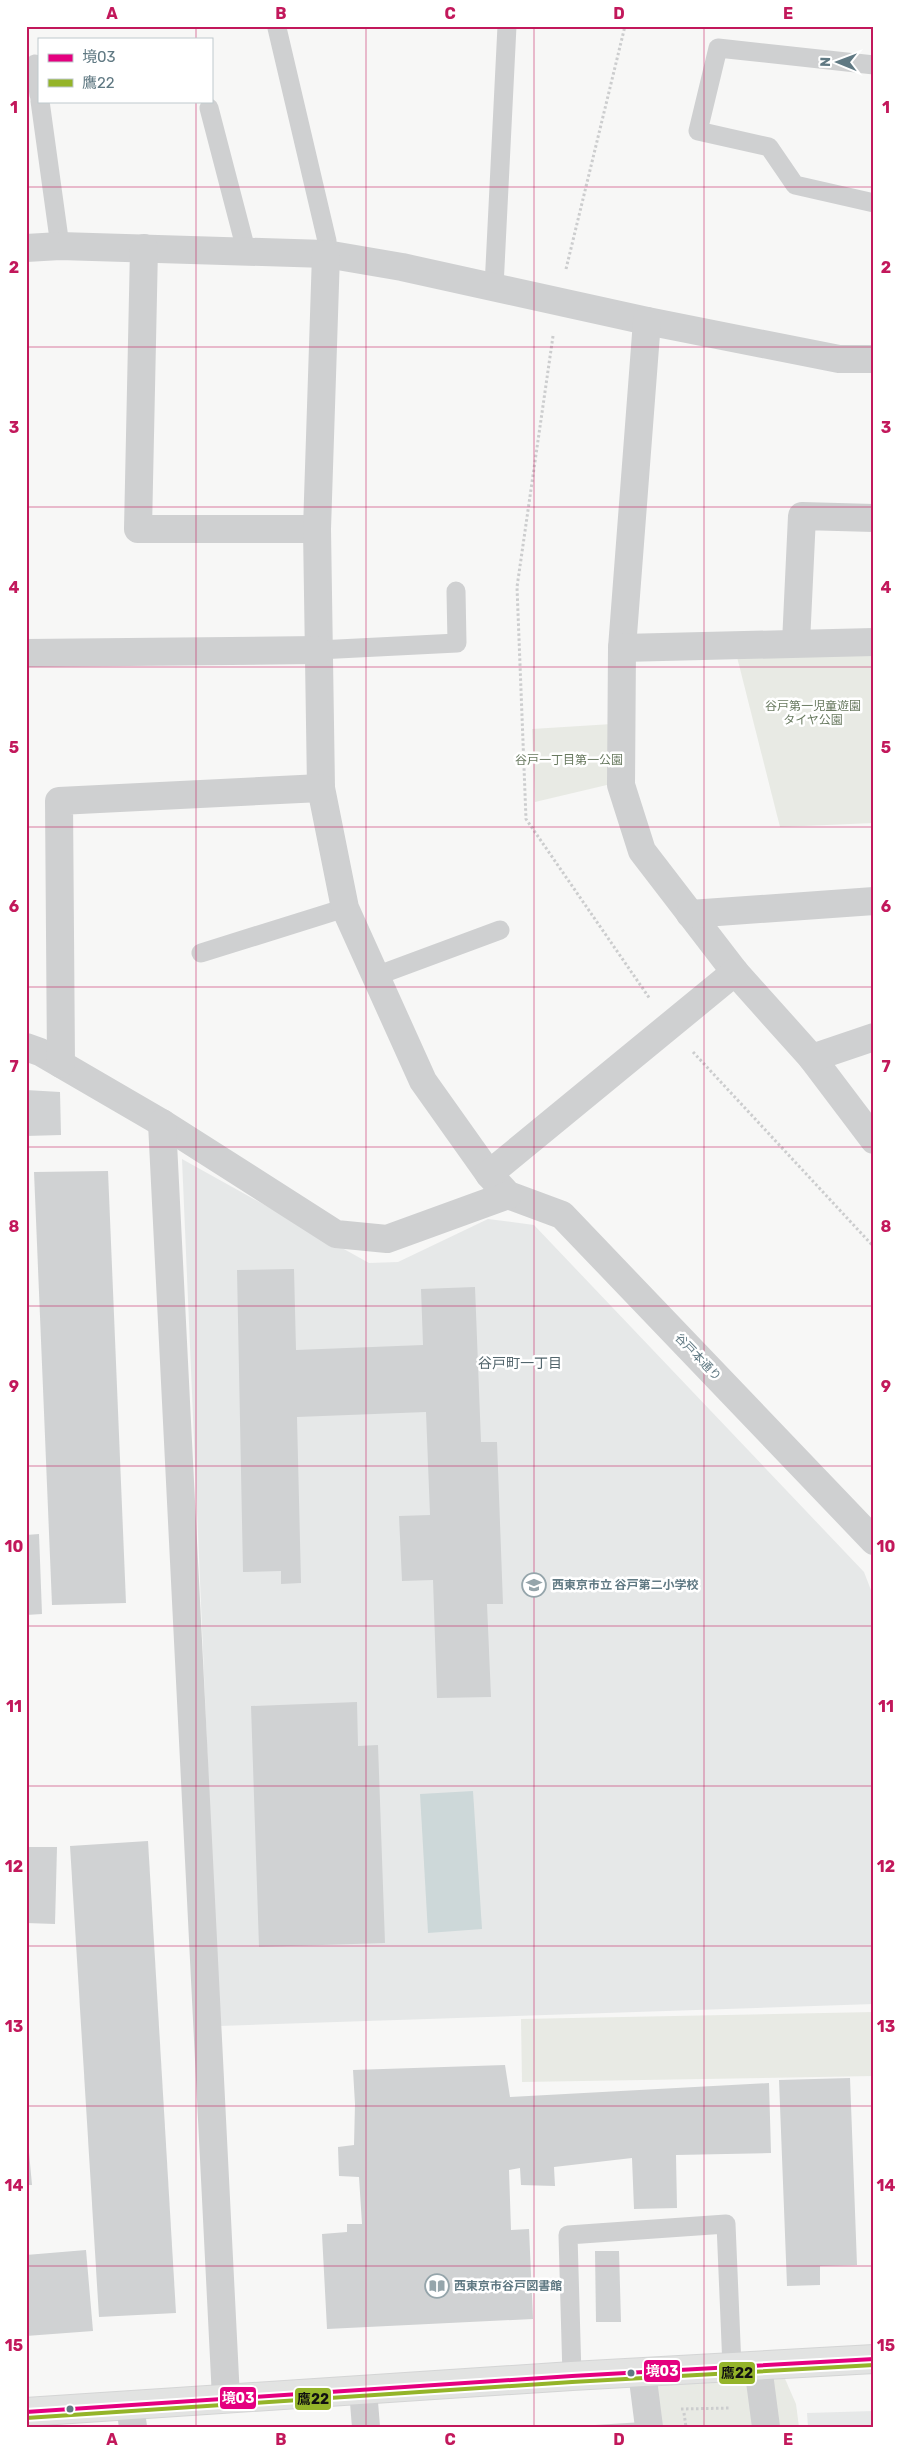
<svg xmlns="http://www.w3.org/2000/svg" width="900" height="2453" viewBox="0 0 900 2453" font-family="Rubik,'Noto Sans JP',sans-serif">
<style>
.built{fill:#e6e8e8}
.green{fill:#e8eae4}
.water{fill:#cdd8d9}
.building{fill:#d0d2d3}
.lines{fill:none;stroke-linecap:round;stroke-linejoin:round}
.secondary-casing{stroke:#d4d5d5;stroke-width:30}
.path{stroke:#cccdce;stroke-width:3;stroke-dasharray:2.5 2.5;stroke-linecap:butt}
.service{stroke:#cfd0d1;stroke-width:19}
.minor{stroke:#cfd0d1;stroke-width:28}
.tertiary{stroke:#cfd0d1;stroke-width:28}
.secondary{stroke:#e2e3e2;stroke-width:28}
.bus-1-casing{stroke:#fff;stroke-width:8}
.bus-2-casing{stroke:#fff;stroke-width:8}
.bus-1{stroke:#e4007f;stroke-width:4}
.bus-2{stroke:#94b429;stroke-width:4}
.grid{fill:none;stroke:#c2185b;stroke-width:1;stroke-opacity:0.55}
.bus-dot{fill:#607983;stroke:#fff;stroke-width:2}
.labels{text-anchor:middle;stroke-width:5;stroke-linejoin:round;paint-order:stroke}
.park-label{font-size:12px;fill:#697a60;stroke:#fff}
.street-label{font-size:12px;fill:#607983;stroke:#fff}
.poi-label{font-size:12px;font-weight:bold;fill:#607983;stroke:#fff;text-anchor:start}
.neighbourhood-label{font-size:14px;fill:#53666d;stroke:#fff}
.line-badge{stroke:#fff;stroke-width:2}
.badge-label{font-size:14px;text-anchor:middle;font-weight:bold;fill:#fff}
.pale-badge-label{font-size:14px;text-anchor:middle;font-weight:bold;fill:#111}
.neatline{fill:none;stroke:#c2185b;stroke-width:2}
.grid-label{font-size:16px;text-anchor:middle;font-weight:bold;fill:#c2185b}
</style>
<rect width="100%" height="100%" fill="#f7f7f6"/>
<!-- built -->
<g class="built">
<polygon points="182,1159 369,1263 398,1262 488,1219 534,1225 864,1572 874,1598 874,2004 219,2026"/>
<polygon points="874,2411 874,2427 808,2427 807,2413"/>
</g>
<!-- green -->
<g class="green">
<polygon points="874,649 874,823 780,827 736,653"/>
<polygon points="612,724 611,784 535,802 532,729"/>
<polygon points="874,2012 874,2076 522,2082 521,2019"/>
<polygon points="779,2365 796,2404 799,2427 649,2427 642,2372"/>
</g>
<!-- water -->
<polygon class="water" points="473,1791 482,1929 428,1933 420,1794"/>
<!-- building -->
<g class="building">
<polygon points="26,1090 60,1092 61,1135 26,1136"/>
<polygon points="108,1171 126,1603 52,1605 34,1172"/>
<polygon points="294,1269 296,1350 423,1345 421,1289 475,1287 481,1442 497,1442 503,1604 487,1604 491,1697 437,1698 433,1580 402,1581 399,1516 430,1515 426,1412 297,1417 301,1583 281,1584 281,1571 243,1572 237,1270"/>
<polygon points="39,1534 42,1614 26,1615 26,1535"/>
<polygon points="357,1702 358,1746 378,1745 385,1943 259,1947 251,1706"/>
<polygon points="148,1841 176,2313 99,2317 70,1846"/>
<polygon points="26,1847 57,1847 55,1924 26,1923"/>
<polygon points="505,2065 510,2097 769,2083 771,2153 676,2155 677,2208 634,2209 632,2158 554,2167 555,2186 521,2185 520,2168 509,2170 511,2230 529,2229 533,2319 327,2329 322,2234 347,2232 347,2224 362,2224 359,2177 339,2176 338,2147 354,2145 355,2104 353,2070"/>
<polygon points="850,2078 857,2265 820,2266 820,2285 787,2286 779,2080"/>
<polygon points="26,2120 32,2185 26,2185"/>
<polygon points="86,2250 93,2331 26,2336 26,2255"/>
<polygon points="595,2251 619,2251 621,2322 596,2322"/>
<polygon points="643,2422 644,2427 596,2427 595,2425"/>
</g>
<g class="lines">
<!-- secondary casing -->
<g class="secondary-casing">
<polyline id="secondary" points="26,2412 572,2376 874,2359"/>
</g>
<!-- path -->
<g class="path">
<polyline points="566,269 625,26"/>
<polyline points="553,336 517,587 526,819 650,999"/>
<polyline points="693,1052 874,1247"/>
<polyline points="681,2409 730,2408"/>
<polyline points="684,2413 686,2427"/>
</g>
<!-- service -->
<g class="service">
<polyline points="277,28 327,241 326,254"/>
<polyline points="35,64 39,95"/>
<polyline points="874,65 718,48 698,131 769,147 795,185 874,203"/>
<polyline points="40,101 60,246"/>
<polyline points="209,108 246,250"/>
<polyline points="494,287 507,26"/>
<polyline points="318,650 457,643 456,591"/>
<polyline points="201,953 345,908"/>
<polyline points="376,976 500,930"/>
<polyline points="572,2376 568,2235 726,2224 732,2367"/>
</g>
<!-- minor -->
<g class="minor">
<polyline points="26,248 60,246 326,254 402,267 647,321 839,359 874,359"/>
<polyline points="144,248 138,529 317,529"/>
<polyline points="326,254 317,529 321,788 345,908 423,1081 489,1174 508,1195 562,1215 874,1541"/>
<polyline points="647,321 622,648 621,785 642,851 735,972 812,1058 874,1140"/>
<polyline points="796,643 802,516 874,518"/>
<polyline points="622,648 874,642"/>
<polyline points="26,653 318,650"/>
<polyline points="690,914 874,901"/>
<polyline points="26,1047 40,1052 162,1123 336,1234 387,1239 508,1195"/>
<polyline points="812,1058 874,1037"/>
<polyline points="61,1064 59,801 321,788"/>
<polyline points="162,1123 226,2398"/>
<polyline points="489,1174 735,972"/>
<polyline points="642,2372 649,2427"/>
<polyline points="363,2390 366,2427"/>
<polyline points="130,2405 133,2427"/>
</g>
<!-- tertiary -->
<polyline class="tertiary" points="758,2366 766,2427"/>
<!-- secondary -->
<use href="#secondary" class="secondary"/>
<!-- bus-1 casing -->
<g class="bus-1-casing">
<polyline id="bus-1" points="26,2412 572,2376 874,2359"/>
</g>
<!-- bus-2 casing -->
<g class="bus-2-casing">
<polyline id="bus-2" points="26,2418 572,2382 874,2365"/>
</g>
<!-- bus-1 -->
<use href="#bus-1" class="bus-1"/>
<!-- bus-2 -->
<use href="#bus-2" class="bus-2"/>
</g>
<!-- grid -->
<path class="grid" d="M196,26V39M366,26V2427M534,26V2427M704,26V2427M196,101V2427M26,187H874M26,347H874M26,507H874M26,667H874M26,827H874M26,987H874M26,1147H874M26,1306H874M26,1466H874M26,1626H874M26,1786H874M26,1946H874M26,2106H874M26,2266H874"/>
<!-- icons -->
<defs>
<g id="school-ring" transform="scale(1.25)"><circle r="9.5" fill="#fff" stroke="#95a5ab" stroke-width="1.5"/><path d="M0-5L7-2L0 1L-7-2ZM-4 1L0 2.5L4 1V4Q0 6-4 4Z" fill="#95a5ab"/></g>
<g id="library-ring" transform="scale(1.25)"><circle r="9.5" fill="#fff" stroke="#95a5ab" stroke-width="1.5"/><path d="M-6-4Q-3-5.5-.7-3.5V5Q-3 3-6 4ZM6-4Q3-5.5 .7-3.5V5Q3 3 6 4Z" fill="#95a5ab"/></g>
</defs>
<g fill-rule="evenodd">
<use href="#school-ring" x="534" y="1585"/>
<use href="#library-ring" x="437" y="2286"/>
</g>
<!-- markers -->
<g class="bus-dot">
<circle cx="631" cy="2373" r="4.5"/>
<circle cx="70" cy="2409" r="4.5"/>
</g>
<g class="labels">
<!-- park labels -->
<g class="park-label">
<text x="813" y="710">谷戸第一児童遊園<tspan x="813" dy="14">タイヤ公園</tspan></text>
<text x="569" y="764">谷戸一丁目第一公園</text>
</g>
<!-- street labels -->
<g class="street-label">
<text transform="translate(698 1357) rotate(46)" y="4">谷戸本通り</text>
</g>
<!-- poi labels -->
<g class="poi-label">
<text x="552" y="1589">西東京市立 谷戸第二小学校</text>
<text x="454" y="2290">西東京市谷戸図書館</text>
</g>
<!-- neighbourhood labels -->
<g class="neighbourhood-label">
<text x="520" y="1368">谷戸町一丁目</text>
</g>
</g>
<g class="line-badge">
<rect x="643" y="2359" width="38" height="24" rx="5" fill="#e4007f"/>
<rect x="718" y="2361" width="38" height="24" rx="5" fill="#94b429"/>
<rect x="219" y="2386" width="38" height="24" rx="5" fill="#e4007f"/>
<rect x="294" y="2387" width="38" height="24" rx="5" fill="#94b429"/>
</g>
<g class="badge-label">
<text x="662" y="2376">境03</text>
<text x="238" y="2403">境03</text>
</g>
<g class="pale-badge-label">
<text x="737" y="2378">鷹22</text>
<text x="313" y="2404">鷹22</text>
</g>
<!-- border -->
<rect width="900" height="2453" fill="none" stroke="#ffffff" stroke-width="55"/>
<!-- legend -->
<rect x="38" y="38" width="175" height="65" fill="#ffffff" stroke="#bfc9cd"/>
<rect x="48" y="54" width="25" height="8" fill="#e4007f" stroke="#bfc9cd"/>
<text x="82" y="62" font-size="15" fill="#607983">境03</text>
<rect x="48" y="79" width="25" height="8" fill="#94b429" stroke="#bfc9cd"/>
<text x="82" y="88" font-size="15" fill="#607983">鷹22</text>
<!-- north arrow -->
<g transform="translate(838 62) rotate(271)" stroke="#ffffff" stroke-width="4" paint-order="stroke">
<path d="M0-4L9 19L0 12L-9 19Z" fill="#607983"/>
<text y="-8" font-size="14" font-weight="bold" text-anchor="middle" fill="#607983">N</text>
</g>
<rect x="28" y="28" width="844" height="2398" class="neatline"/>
<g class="grid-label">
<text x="112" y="19">A</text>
<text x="281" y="19">B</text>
<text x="450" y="19">C</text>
<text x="619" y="19">D</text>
<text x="788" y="19">E</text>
<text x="14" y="113">1</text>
<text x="886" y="113">1</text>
<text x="14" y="273">2</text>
<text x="886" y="273">2</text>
<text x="14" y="433">3</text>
<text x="886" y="433">3</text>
<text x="14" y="593">4</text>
<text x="886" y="593">4</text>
<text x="14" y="753">5</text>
<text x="886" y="753">5</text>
<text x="14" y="912">6</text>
<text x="886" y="912">6</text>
<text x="14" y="1072">7</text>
<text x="886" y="1072">7</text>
<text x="14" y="1232">8</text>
<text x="886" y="1232">8</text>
<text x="14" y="1392">9</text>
<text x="886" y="1392">9</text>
<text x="14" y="1552">10</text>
<text x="886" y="1552">10</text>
<text x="14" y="1712">11</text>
<text x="886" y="1712">11</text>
<text x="14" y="1872">12</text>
<text x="886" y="1872">12</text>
<text x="14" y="2032">13</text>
<text x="886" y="2032">13</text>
<text x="14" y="2191">14</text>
<text x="886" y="2191">14</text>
<text x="14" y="2351">15</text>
<text x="886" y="2351">15</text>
<text x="112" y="2445">A</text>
<text x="281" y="2445">B</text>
<text x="450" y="2445">C</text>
<text x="619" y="2445">D</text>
<text x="788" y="2445">E</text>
</g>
</svg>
